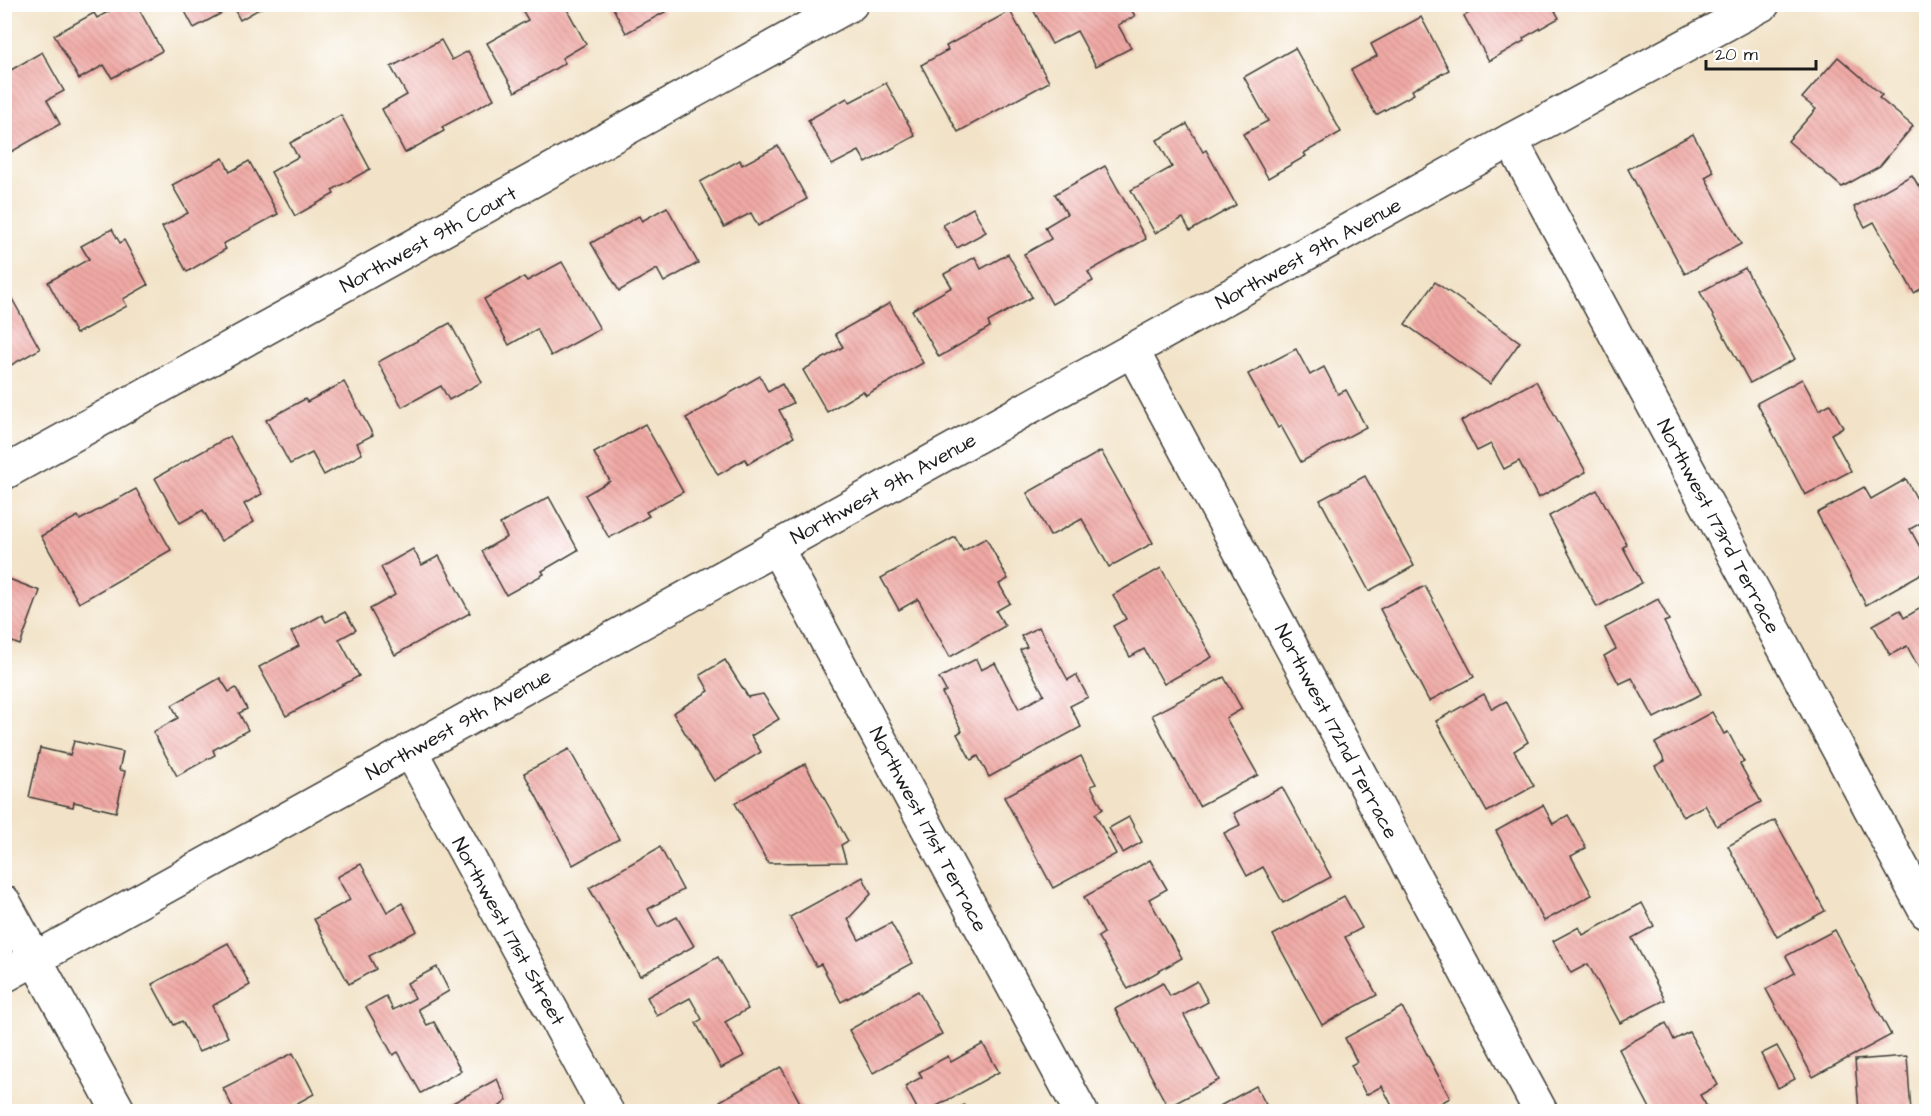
<svg xmlns="http://www.w3.org/2000/svg" width="1931" height="1116" viewBox="0 0 1931 1116" font-family="'Architects Daughter',sans-serif">
<style>
.building{fill:url(#building-back-hatch)}
.lines{fill:none;stroke-linecap:round;stroke-linejoin:round}
.street-casing{stroke:#3c3a36;stroke-width:36}
.street{stroke:#fff;stroke-width:33}
.labels{text-anchor:middle;stroke-width:4.5;stroke-linejoin:round;paint-order:stroke}
.street-label{font-size:20px;fill:#1c1c1c;stroke:#fff}
</style>
<defs>
<pattern id="building-back-hatch" width="6" height="6" patternUnits="userSpaceOnUse" patternTransform="scale(1.5)"><rect width="6" height="6" fill="#f0a9a5"/><path d="M-1 5l2 2M0 0l6 6M5-1l2 2" fill="none" stroke="#cd918d"/></pattern>
</defs>
<rect width="100%" height="100%" fill="#fff"/>
<filter id="ink" filterUnits="userSpaceOnUse"><feTurbulence type="fractalNoise" baseFrequency=".0167" numOctaves="2"/><feDisplacementMap in="SourceGraphic" scale="12" xChannelSelector="R" yChannelSelector="G"/><feConvolveMatrix kernelMatrix="1 2 1 2 8 2 1 2 1" color-interpolation-filters="sRGB"/></filter>
<filter id="wash" filterUnits="userSpaceOnUse"><feTurbulence type="fractalNoise" baseFrequency=".008" numOctaves="4" result="noise"/><feDisplacementMap in="SourceGraphic" scale="24" xChannelSelector="R" yChannelSelector="G"/><feGaussianBlur stdDeviation="1.35" result="paint"/><feColorMatrix in="noise" values="0 0 0 0 0 0 0 0 0 0 0 0 0 0 0 0 0 1.4 0 .05"/><feComposite in="paint" operator="in"/></filter>
<g filter="url(#wash)">
<rect width="100%" height="100%" fill="#f2e3c8"/>
<g id="blocks">
<!-- building -->
<g class="building">
<polygon points="122,4 136,4 162,51 112,78 104,65 79,79 54,35 94,13 97,18"/>
<polygon points="181,4 268,4 240,20 233,7 194,28"/>
<polygon points="524,4 564,4 586,44 562,58 565,63 515,92 487,43 528,20 520,6"/>
<polygon points="611,4 667,4 662,7 665,12 626,33"/>
<polygon points="1030,4 1128,4 1135,16 1118,25 1131,48 1096,66 1077,31 1052,44"/>
<polygon points="1484,4 1551,4 1559,18 1523,38 1524,41 1489,61 1464,16"/>
<polygon points="1010,11 1049,82 958,132 921,65 948,50 946,46"/>
<polygon points="1421,17 1449,70 1412,90 1414,94 1376,115 1351,70 1377,56 1371,44"/>
<polygon points="441,40 452,60 468,51 494,99 442,127 444,131 405,153 382,109 407,95 391,67"/>
<polygon points="1295,48 1341,132 1304,153 1306,156 1268,178 1243,134 1268,121 1244,77"/>
<polygon points="42,52 64,91 47,100 60,124 4,156 4,74"/>
<polygon points="1838,57 1882,95 1879,98 1913,126 1880,166 1842,187 1788,141 1816,109 1802,98"/>
<polygon points="886,83 915,136 866,163 859,151 832,165 808,120 847,98 850,102"/>
<polygon points="341,115 370,169 332,190 334,194 295,216 271,172 298,157 290,143"/>
<polygon points="1187,124 1203,152 1206,150 1236,205 1190,231 1183,218 1155,233 1131,190 1172,167 1157,140"/>
<polygon points="1693,134 1714,172 1705,177 1741,244 1685,274 1628,169"/>
<polygon points="778,146 807,199 758,226 751,213 724,227 700,182 740,160 742,165"/>
<polygon points="223,158 230,172 249,161 278,214 223,244 226,249 187,272 162,227 188,213 172,185"/>
<polygon points="1105,166 1146,239 1088,272 1093,281 1052,304 1024,254 1051,239 1045,227 1067,214 1055,194"/>
<polygon points="1912,175 1925,197 1926,196 1926,286 1914,293 1874,222 1865,227 1854,207"/>
<polygon points="667,207 698,263 664,282 657,269 619,291 591,243 639,216 642,221"/>
<polygon points="973,208 986,232 957,248 943,225"/>
<polygon points="112,229 120,243 124,240 148,285 123,299 127,306 76,334 48,282 89,259 81,246"/>
<polygon points="1008,254 1032,297 988,322 990,327 939,357 912,310 952,287 944,274 975,257 981,269"/>
<polygon points="562,262 600,329 551,356 537,329 509,345 484,299 524,277 527,281"/>
<polygon points="1745,268 1795,359 1750,383 1700,292"/>
<polygon points="1435,282 1520,342 1490,384 1405,324"/>
<polygon points="11,297 40,349 4,369 4,300"/>
<polygon points="890,303 923,363 866,395 863,391 827,412 803,370 843,347 835,334"/>
<polygon points="450,323 482,382 449,400 441,386 402,407 378,362"/>
<polygon points="1296,349 1310,375 1324,367 1338,394 1346,390 1366,427 1301,462 1281,426 1278,428 1248,374"/>
<polygon points="760,376 768,392 782,384 793,403 779,410 794,437 748,464 745,459 718,475 686,418"/>
<polygon points="1802,379 1819,410 1830,404 1843,427 1831,434 1851,471 1805,495 1757,403"/>
<polygon points="1536,381 1586,472 1538,498 1519,461 1504,469 1491,444 1477,451 1461,421"/>
<polygon points="344,382 373,435 357,443 362,454 324,475 312,453 290,464 266,420 305,399 307,402"/>
<polygon points="645,424 683,492 646,512 649,516 609,538 585,495 610,481 594,453"/>
<polygon points="230,436 262,494 244,504 254,522 221,541 203,510 180,523 155,478"/>
<polygon points="1101,451 1153,543 1109,567 1082,519 1050,536 1027,493"/>
<polygon points="1365,476 1414,566 1369,591 1320,500"/>
<polygon points="1906,479 1926,516 1926,520 1910,529 1926,558 1926,571 1866,605 1817,513 1864,487 1871,499"/>
<polygon points="136,489 171,550 79,603 41,536 78,516 80,520"/>
<polygon points="1597,490 1627,545 1623,547 1642,583 1597,607 1549,516"/>
<polygon points="549,497 578,550 542,571 544,574 506,595 482,551 507,537 500,524"/>
<polygon points="955,537 963,551 986,538 1008,579 999,584 1010,603 996,611 1005,626 950,657 918,599 899,610 881,578"/>
<polygon points="413,549 422,565 439,556 470,613 395,655 370,609 395,595 381,567"/>
<polygon points="1161,568 1212,657 1164,684 1144,649 1130,657 1113,626 1126,619 1113,595"/>
<polygon points="4,577 40,591 20,645 7,640 4,645"/>
<polygon points="1425,586 1474,677 1429,701 1380,609"/>
<polygon points="1658,599 1669,620 1664,622 1701,694 1654,718 1632,678 1619,684 1604,656 1616,649 1605,628"/>
<polygon points="1926,605 1926,681 1907,646 1890,655 1873,625 1900,610 1904,618"/>
<polygon points="345,612 356,630 339,639 359,676 286,716 259,667 299,646 291,632 322,615 326,622"/>
<polygon points="1039,627 1068,680 1076,675 1088,697 1070,706 1081,727 989,777 978,756 971,760 957,734 962,731 942,693 946,691 939,678 976,659 981,670 995,663 1019,709 1044,695 1020,650 1027,647 1021,636"/>
<polygon points="725,660 748,697 763,694 779,719 751,736 761,752 714,781 673,713 709,691 700,675"/>
<polygon points="1224,677 1242,709 1226,718 1258,775 1199,806 1152,715"/>
<polygon points="220,678 229,692 236,688 247,709 239,713 248,730 213,750 215,755 177,776 153,732 178,718 172,705"/>
<polygon points="1484,694 1492,709 1506,701 1528,742 1514,751 1534,786 1487,812 1436,721"/>
<polygon points="1712,712 1724,734 1728,732 1744,762 1740,764 1761,802 1717,826 1705,805 1683,817 1655,766 1665,761 1655,743"/>
<polygon points="74,741 123,752 119,770 125,771 116,812 74,802 73,807 29,797 40,748 70,755"/>
<polygon points="569,749 619,839 573,865 524,773"/>
<polygon points="1081,756 1096,784 1091,786 1103,809 1095,814 1116,854 1053,888 1004,797"/>
<polygon points="805,764 848,841 841,845 846,862 768,863 735,803"/>
<polygon points="1282,787 1331,877 1283,903 1263,867 1247,876 1224,833 1240,825 1234,813"/>
<polygon points="1543,805 1553,824 1568,815 1577,831 1586,848 1571,856 1592,895 1544,921 1496,831"/>
<polygon points="1129,817 1142,842 1123,853 1109,828"/>
<polygon points="1775,820 1825,911 1777,937 1728,846"/>
<polygon points="660,847 683,890 648,909 658,927 677,917 694,946 640,976 589,888"/>
<polygon points="1150,860 1167,889 1149,899 1182,958 1128,989 1098,937 1104,933 1084,897"/>
<polygon points="361,864 387,912 402,903 417,931 369,956 376,969 349,984 314,919 350,900 337,877"/>
<polygon points="863,877 871,894 848,919 859,940 891,923 913,963 841,1002 821,964 816,966 790,917"/>
<polygon points="1344,896 1362,928 1345,937 1377,995 1322,1025 1273,935"/>
<polygon points="1642,903 1654,926 1632,938 1665,1000 1620,1023 1588,964 1571,973 1553,941 1579,927 1583,935"/>
<polygon points="1835,930 1891,1035 1813,1077 1766,989 1795,973 1786,956"/>
<polygon points="228,943 250,985 212,1006 228,1037 199,1052 182,1021 174,1025 152,984"/>
<polygon points="718,957 748,1009 725,1022 744,1056 721,1068 696,1023 702,1019 690,998 657,1016 647,997"/>
<polygon points="437,967 449,991 418,1009 427,1025 434,1022 461,1071 421,1093 398,1052 393,1055 366,1007 386,996 393,1010 415,998 407,983"/>
<polygon points="1197,981 1208,1002 1184,1015 1219,1080 1168,1107 1115,1009 1163,983 1170,996"/>
<polygon points="918,991 942,1034 873,1073 849,1030"/>
<polygon points="1402,1007 1450,1098 1425,1112 1395,1112 1382,1086 1366,1095 1351,1065 1357,1062 1345,1038"/>
<polygon points="1666,1023 1674,1040 1689,1032 1718,1085 1700,1095 1710,1112 1652,1112 1619,1049"/>
<polygon points="983,1044 999,1072 926,1112 919,1112 905,1086 922,1077 919,1072 948,1056 951,1062"/>
<polygon points="1777,1046 1795,1079 1778,1088 1761,1054"/>
<polygon points="293,1053 314,1094 281,1112 235,1112 223,1088"/>
<polygon points="1907,1056 1911,1112 1859,1112 1855,1060"/>
<polygon points="781,1067 805,1112 726,1112 720,1101"/>
<polygon points="497,1079 507,1100 493,1112 436,1112"/>
<polygon points="1256,1086 1270,1112 1209,1112"/>
<polygon points="964,1105 968,1112 952,1112"/>
</g>
</g>
</g>
<g filter="url(#ink)">
<use href="#blocks" fill-opacity="0" stroke="#3c3a36" stroke-width="1.5"/>
<g class="lines">
<!-- street casing -->
<g class="street-casing">
<g id="street">
<polyline points="1511,140 1926,912"/>
<polyline points="1132,350 1541,1112"/>
<polyline points="4,473 851,4"/>
<polyline points="776,547 1081,1112"/>
<polyline points="410,750 607,1112"/>
<polyline points="4,902 119,1112"/>
<polyline points="4,976 1511,140 1763,4"/>
</g>
</g>
<!-- street -->
<use href="#street" class="street"/>
</g>
</g>
<g class="labels">
<!-- street labels -->
<g class="street-label">
<text transform="translate(428 239) rotate(-29)" y="7">Northwest 9th Court</text>
<text transform="translate(1308 253) rotate(-29)" y="7">Northwest 9th Avenue</text>
<text transform="translate(883 488) rotate(-29)" y="7">Northwest 9th Avenue</text>
<text transform="translate(1719 526) rotate(62)" y="7">Northwest 173rd Terrace</text>
<text transform="translate(458 724) rotate(-29)" y="7">Northwest 9th Avenue</text>
<text transform="translate(1337 731) rotate(62)" y="7">Northwest 172nd Terrace</text>
<text transform="translate(929 829) rotate(62)" y="7">Northwest 171st Terrace</text>
<text transform="translate(509 931) rotate(61)" y="7">Northwest 171st Street</text>
</g>
</g>
<!-- margin -->
<rect width="1931" height="1116" fill="none" stroke="#fff" stroke-width="24"/>
<!-- scale -->
<path d="M1706 60v9h110v-9" fill="none" stroke="#1c1c1c" stroke-width="3"/>
<text x="1715" y="60" font-size="18" fill="#1c1c1c" stroke="#ffffff" stroke-width="4.5" paint-order="stroke">20 m</text>
</svg>
